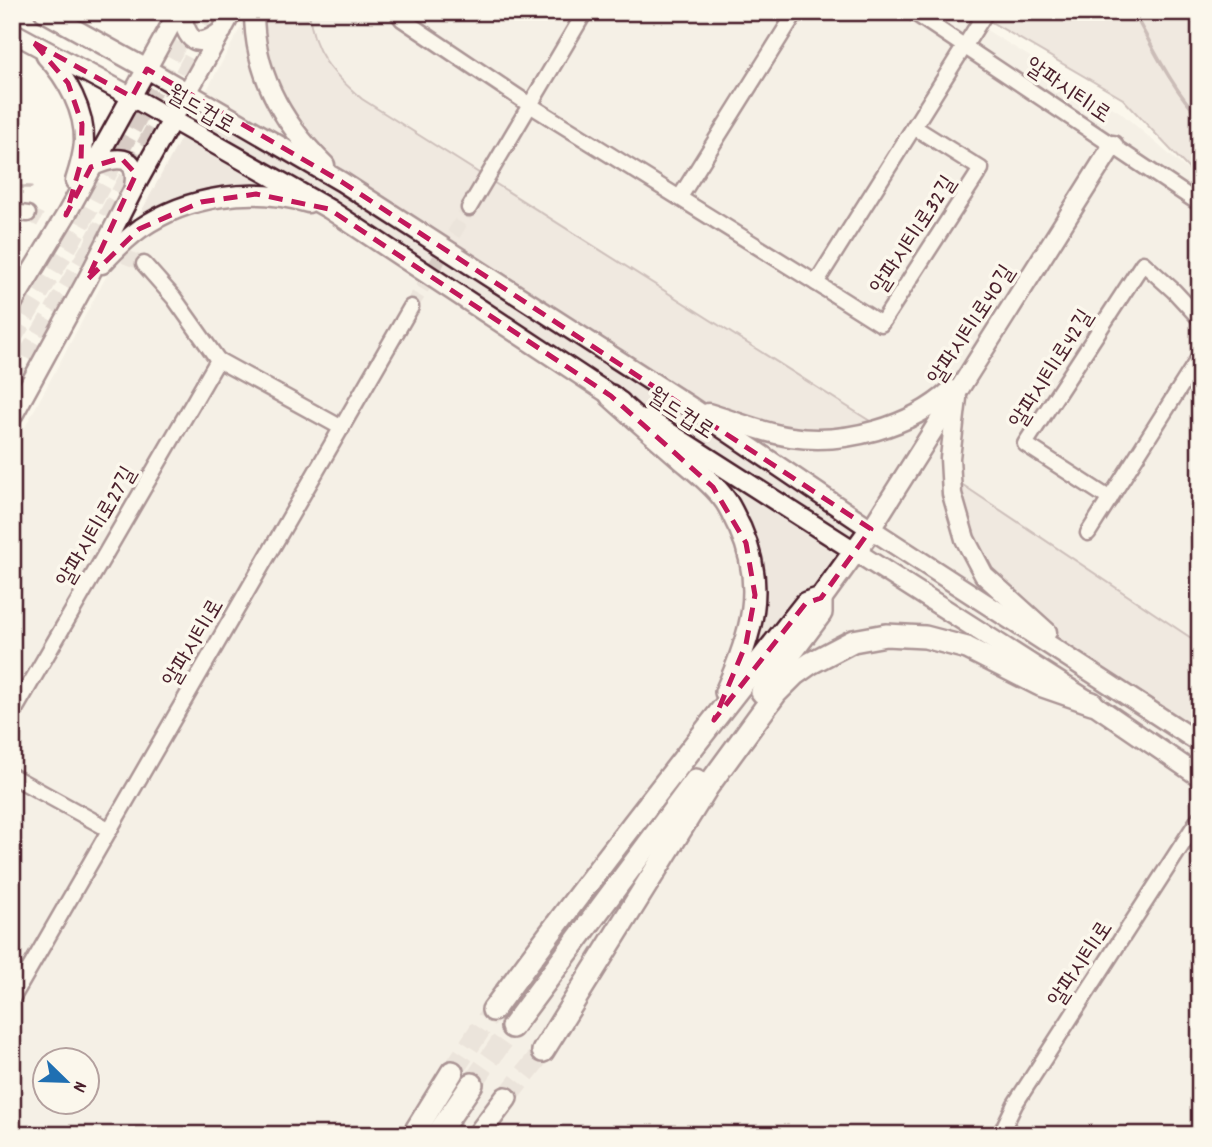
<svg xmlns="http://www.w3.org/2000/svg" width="1212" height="1147" viewBox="0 0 1212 1147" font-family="Dekko,'Poor Story',sans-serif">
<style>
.built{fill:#eee7de;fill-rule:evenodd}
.green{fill:#e2d7d0;stroke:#967b7e;stroke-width:2}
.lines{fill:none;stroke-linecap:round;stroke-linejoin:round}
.stream{stroke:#907477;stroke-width:3.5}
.minor-tunnel{stroke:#d8ccc5;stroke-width:14;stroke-dasharray:14 7;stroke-linecap:butt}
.major-tunnel{stroke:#d8ccc5;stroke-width:18;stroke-dasharray:18 9;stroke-linecap:butt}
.highway-tunnel{stroke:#d8ccc5;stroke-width:21;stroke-dasharray:21 10;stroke-linecap:butt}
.minor-casing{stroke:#4a1f2b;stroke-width:19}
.major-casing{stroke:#4a1f2b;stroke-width:23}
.highway-casing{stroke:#4a1f2b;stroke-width:26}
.minor{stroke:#fbf7ec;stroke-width:14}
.major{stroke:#fbf7ec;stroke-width:18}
.highway{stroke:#fbf7ec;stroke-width:21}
.marked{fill:none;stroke:#c2185b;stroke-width:5;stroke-dasharray:14 9;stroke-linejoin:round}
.labels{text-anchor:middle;stroke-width:7;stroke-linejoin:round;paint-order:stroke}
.street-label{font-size:23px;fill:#4a1f2b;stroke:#fbf7ec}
</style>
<rect width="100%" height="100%" fill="#fbf7ec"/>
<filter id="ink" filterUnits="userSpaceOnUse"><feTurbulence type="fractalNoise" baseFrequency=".0143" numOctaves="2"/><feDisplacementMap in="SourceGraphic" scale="14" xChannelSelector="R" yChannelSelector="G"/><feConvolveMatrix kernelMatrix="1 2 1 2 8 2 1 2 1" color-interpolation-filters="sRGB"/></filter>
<g filter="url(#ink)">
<!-- built -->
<path class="built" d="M249,12H957L1120,112L1200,181V1135H12V451ZM46,1060H88V1102H46Z"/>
<!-- green -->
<g class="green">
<path d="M254,12H309C313,54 332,73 362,99L881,428L831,439L708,413L342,182L282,114Z"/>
<polygon points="974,12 1200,12 1200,181 1123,99"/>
<polygon points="951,477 1200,644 1200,743 1086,667 984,575"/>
</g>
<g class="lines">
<!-- stream -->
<g class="stream">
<path d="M1133,12C1154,49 1171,87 1200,118"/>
<polyline points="12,187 31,187"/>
</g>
<!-- minor-tunnel -->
<g class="minor-tunnel">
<polyline points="28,214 65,233 144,264"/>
<polyline points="411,307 469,208"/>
</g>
<!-- major-tunnel -->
<g class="major-tunnel">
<polyline points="12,340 73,239 195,12"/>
<polyline points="12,381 90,248 217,12"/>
</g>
<!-- highway-tunnel -->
<g class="highway-tunnel">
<polyline points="452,1072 493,1010"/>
<polyline points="472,1084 512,1027"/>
<polyline points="506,1098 543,1051"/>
</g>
<!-- minor casing -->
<g class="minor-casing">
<g id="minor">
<polyline points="397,12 402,19 530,105 816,283 986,12"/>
<polyline points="913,12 1200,204"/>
<polyline points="680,197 796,12"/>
<polyline points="469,208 585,12"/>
<polyline points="12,212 28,214"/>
<polyline points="144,264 174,298 218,360 342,428"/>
<polyline points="816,283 881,324 981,169 914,127"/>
<polyline points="1110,499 1025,444 1143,263 1174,291 1200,319"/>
<polyline points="1088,533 1200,356"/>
<polyline points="12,715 218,360"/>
<polyline points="12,776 110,830"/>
<polyline points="12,999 411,307"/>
<polyline points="1000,1135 1015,1104 1200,817"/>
</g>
</g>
<!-- major casing -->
<g class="major-casing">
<g id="major">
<polyline points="44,12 147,69 342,182 691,407 871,529 1200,743"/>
<path d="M181,12C187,40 195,51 222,31"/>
<path d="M254,12C254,73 282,123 325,165"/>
<polyline points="12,32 132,97 329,209 621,402"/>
<path d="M46,56C67,78 85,111 84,142C83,155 79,169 75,181"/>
<path d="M91,167C114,156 140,152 134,187"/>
<path d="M102,264C114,251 127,238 141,228C188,196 253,186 308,203"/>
<polyline points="12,304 66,215 178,12"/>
<polyline points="957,398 950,458 952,494 965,539 984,575 1047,632"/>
<path d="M708,413C735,421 763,433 791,437C844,445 911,427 951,390"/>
<polyline points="12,417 87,280 133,190 232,12"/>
<polyline points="648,419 1092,703 1200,777"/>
<polyline points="871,529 1113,145"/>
</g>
</g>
<!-- highway casing -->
<g class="highway-casing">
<g id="highway">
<path d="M611,396C633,416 656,436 679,456C694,469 713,483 725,500C731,508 735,519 740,528C767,588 751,636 726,692"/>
<polyline points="762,692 821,613 821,598"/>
<path d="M493,1010C594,872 700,737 806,603L821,598L871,529"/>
<polyline points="512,1027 696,780"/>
<polyline points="543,1051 708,786 776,693 794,675 811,663 853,641 886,635 925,637 967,648 1040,685 1092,703"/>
<polyline points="413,1135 452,1072"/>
<polyline points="437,1135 472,1084"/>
<polyline points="478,1135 506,1098"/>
</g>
</g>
<!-- minor -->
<use href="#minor" class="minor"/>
<!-- major -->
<use href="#major" class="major"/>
<!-- highway -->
<use href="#highway" class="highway"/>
</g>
</g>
<!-- marked area -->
<path d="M0 0H1212V1147H0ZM34,43L132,97L147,69L209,105L342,182L871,529L821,598L806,603L714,720L746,644L755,595L746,543L713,487L611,396L329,209L256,194L201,202L139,229L87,280L136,174L121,158L91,167L66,215L81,162L82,124L68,83Z" fill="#fbf7ec" fill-opacity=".55" fill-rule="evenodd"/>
<path class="marked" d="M34,43L132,97L147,69L209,105L342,182L871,529L821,598L806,603L714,720L746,644L755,595L746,543L713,487L611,396L329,209L256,194L201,202L139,229L87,280L136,174L121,158L91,167L66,215L81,162L82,124L68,83Z"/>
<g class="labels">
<!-- street labels -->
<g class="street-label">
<text transform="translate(1069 89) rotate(34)" y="8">알파시티1로</text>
<text transform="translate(202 108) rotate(30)" y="8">월드컵로</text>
<text transform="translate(912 234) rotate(-57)" y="8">알파시티1로32길</text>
<text transform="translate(970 324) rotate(-57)" y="8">알파시티1로40길</text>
<text transform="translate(1050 368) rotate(-58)" y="8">알파시티1로42길</text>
<text transform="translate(682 412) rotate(33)" y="8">월드컵로</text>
<text transform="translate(95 526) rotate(-60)" y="8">알파시티1로27길</text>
<text transform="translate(192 642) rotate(-60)" y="8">알파시티1로</text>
<text transform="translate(1079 963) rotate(-57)" y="8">알파시티1로</text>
</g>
</g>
<!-- margin -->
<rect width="1212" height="1147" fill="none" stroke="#fbf7ec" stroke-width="42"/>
<rect x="21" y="21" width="1170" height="1105" fill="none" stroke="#4a1f2b" stroke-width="2.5" filter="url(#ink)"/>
<!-- north arrow -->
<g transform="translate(66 1081) rotate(113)"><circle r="33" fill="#fbf7ec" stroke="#b4a19f" stroke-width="2"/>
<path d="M0-5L12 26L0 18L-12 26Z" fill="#1f6fb2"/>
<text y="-10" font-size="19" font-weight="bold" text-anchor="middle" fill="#4a1f2b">N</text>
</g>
</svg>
